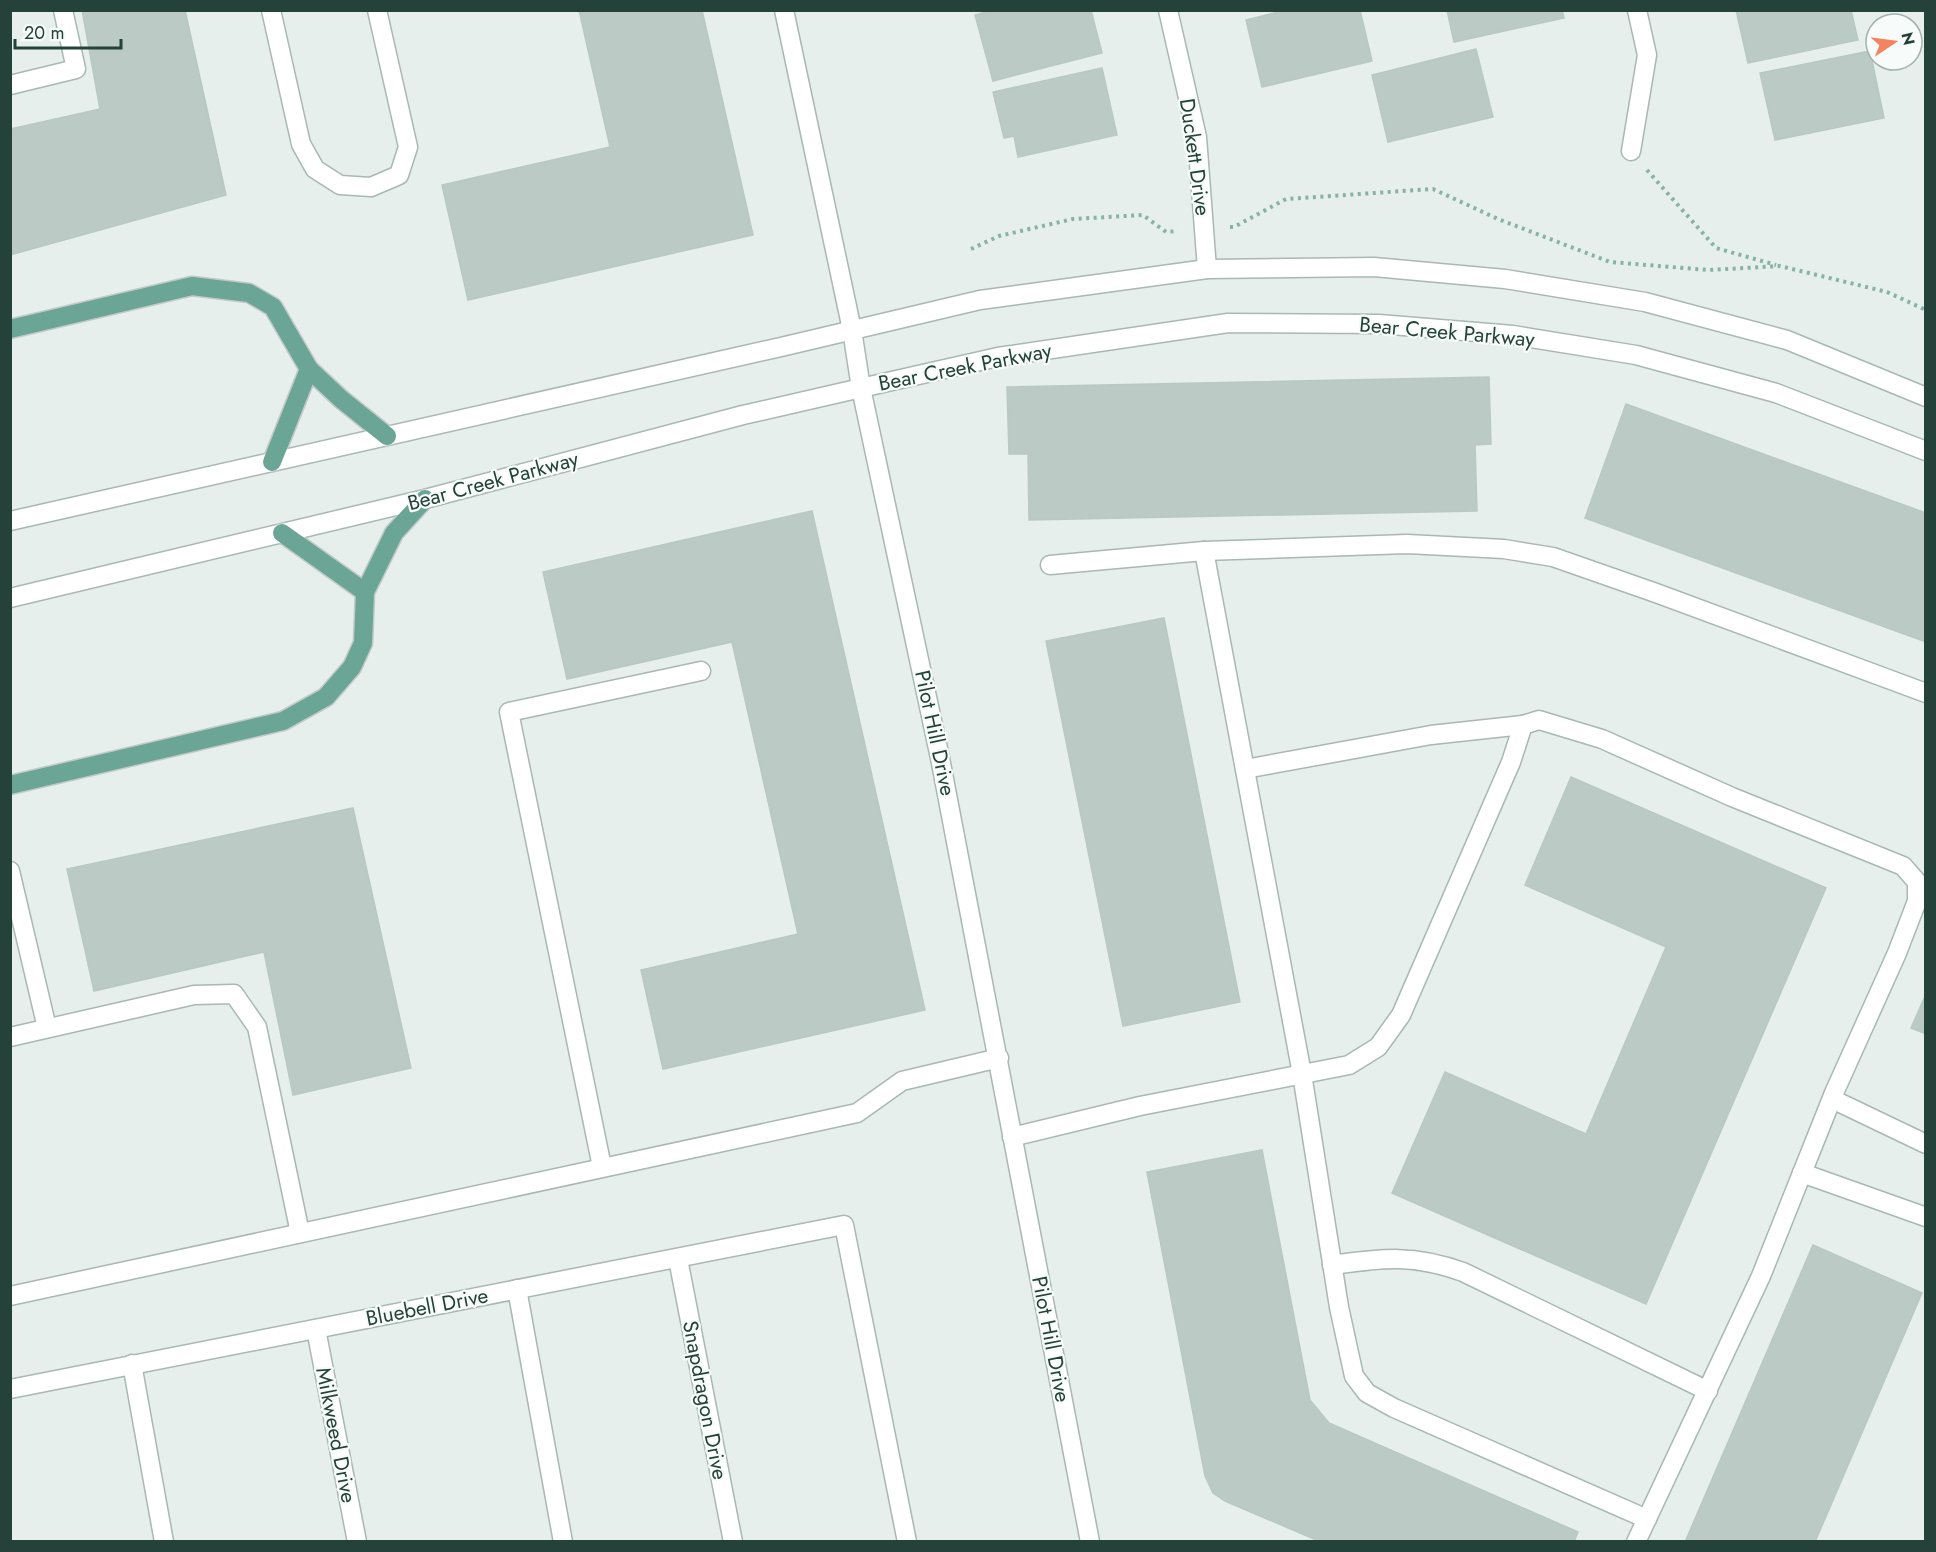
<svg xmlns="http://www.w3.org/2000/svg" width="1936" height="1552" viewBox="0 0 1936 1552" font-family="Jost,sans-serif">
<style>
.building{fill:#bbcac4;stroke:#b8c9c2;stroke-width:1.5}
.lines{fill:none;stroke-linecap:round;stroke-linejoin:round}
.minor-casing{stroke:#a8b8b2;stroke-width:21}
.major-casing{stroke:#c2cac8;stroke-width:21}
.path{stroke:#86b3a5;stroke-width:4;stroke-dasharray:3 4.5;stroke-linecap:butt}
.minor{stroke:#fff;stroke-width:18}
.major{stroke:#6aa596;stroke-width:18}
.labels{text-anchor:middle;stroke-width:4.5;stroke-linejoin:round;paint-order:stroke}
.street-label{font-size:21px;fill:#24423a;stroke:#f7fbf9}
</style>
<rect width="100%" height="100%" fill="#e6efeb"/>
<!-- building -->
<g class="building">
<polygon points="82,10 185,10 226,195 10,255 10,129 100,109"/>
<polygon points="579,10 702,10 753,235 468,300 442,185 610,147"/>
<polygon points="993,10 1091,10 1102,53 993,81 975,15"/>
<polygon points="1286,10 1360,10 1372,61 1262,87 1246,20"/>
<polygon points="1447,10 1562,10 1564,18 1454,42"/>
<polygon points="1736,10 1851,10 1858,40 1748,63"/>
<polygon points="1476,49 1493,117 1388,142 1372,75"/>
<polygon points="1870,51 1884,118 1775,140 1760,73"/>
<polygon points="1102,68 1117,135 1018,157 1014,136 1004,138 993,92"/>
<polygon points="1489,377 1491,444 1475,445 1477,511 1029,520 1028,454 1009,454 1007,387"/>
<polygon points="1626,404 1926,513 1926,642 1585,518"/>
<polygon points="812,511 925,1010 663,1069 641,970 798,934 732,642 567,679 543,572"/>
<polygon points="1164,618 1240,1002 1123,1026 1046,641"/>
<polygon points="1571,777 1826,888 1646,1304 1392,1193 1445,1072 1586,1134 1666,947 1525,885"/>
<polygon points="353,808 411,1068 293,1095 264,952 94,991 67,869"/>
<polygon points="1926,994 1926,1034 1911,1028"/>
<polygon points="1262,1150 1310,1400 1329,1423 1578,1532 1574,1542 1321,1542 1225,1501 1213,1493 1205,1476 1147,1172"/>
<polygon points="1813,1245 1922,1293 1815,1542 1685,1542"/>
</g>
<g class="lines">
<!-- minor casing -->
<g class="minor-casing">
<g id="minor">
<polyline points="271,10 301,144 315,169 340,185 371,187 399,175 408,147 377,10"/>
<polyline points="784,10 852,330 861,388 940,758 1090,1542"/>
<polyline points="1168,10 1197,137 1207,269"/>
<polyline points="10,85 76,69 63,10"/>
<polyline points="1631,151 1647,55 1637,10"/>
<polyline points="10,521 781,347 980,300 1207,269 1374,267 1505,279 1645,302 1787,340 1926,397"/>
<polyline points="1204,551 1302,1074 1339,1307 1354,1376 1367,1393 1394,1408 1647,1519"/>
<polyline points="1050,565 1204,551 1407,544 1504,549 1553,557 1656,593 1926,693"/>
<polyline points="10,598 425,499 743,415 861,388 998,357 1228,323 1379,324 1513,335 1636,355 1776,393 1926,451"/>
<polyline points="1245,769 1431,735 1523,725"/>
<polyline points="10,871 47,1028"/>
<polyline points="10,1037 194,995 234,994 257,1027 300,1233"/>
<polyline points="1832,1099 1926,1144"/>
<polyline points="1012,1137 1140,1106 1349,1065 1378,1047 1401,1015 1511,762 1523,725 1539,720 1602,739 1732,797 1903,866 1917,882 1917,901 1897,953 1834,1093 1761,1276 1636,1542"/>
<polyline points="602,1167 509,712 701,671"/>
<polyline points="1802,1173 1926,1217"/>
<polyline points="678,1259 733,1542"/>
<path d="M1332,1265C1383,1258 1414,1254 1463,1272L1708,1391"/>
<polyline points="517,1289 563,1542"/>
<polyline points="10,1296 857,1113 902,1081 999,1058"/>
<polyline points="316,1329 357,1542"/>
<polyline points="132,1364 164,1542"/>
<polyline points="10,1389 844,1225 907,1542"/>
</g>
</g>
<!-- major casing -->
<g class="major-casing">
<g id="major">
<polyline points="10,329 192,286 249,293 273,307 309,369 341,399 387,436"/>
<polyline points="272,462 309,369"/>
<polyline points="282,533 365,592"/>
<polyline points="10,785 283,721 326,697 352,667 363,643 365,592 394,533 425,499"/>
</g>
</g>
<!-- path -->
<g class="path">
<polyline points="1647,170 1716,248 1776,265"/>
<polyline points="1230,227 1234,227 1286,199 1433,189 1498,219 1610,262 1708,270 1780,266 1887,292 1926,310"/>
<polyline points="971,249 999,236 1073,219 1143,215 1166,232 1178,231"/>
</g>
<!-- minor -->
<use href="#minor" class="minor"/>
<!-- major -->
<use href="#major" class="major"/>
</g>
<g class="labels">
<!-- street labels -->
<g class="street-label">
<text transform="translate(1195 157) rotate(82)" y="7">Duckett Drive</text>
<text transform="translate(1447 332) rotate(5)" y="7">Bear Creek Parkway</text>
<text transform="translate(965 367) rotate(-11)" y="7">Bear Creek Parkway</text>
<text transform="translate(493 481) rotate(-15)" y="7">Bear Creek Parkway</text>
<text transform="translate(935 733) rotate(78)" y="7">Pilot Hill Drive</text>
<text transform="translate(427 1307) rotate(-11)" y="7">Bluebell Drive</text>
<text transform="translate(1051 1339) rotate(79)" y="7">Pilot Hill Drive</text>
<text transform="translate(705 1400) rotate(79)" y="7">Snapdragon Drive</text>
<text transform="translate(336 1435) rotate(79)" y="7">Milkweed Drive</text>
</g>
</g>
<!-- border -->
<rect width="1936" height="1552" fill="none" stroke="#24423a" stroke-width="24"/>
<!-- north arrow -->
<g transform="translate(1894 42) rotate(77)"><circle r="28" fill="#f7fbf9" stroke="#a3b1ad" stroke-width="1.5"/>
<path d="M0-4.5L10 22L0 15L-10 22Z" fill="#f4845f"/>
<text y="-9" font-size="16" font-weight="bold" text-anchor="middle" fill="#24423a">N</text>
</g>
<!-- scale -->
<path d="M15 39v9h106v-9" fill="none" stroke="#24423a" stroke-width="3"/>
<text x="24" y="39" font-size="18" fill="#24423a" stroke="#f7fbf9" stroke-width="4.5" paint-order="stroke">20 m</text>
</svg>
